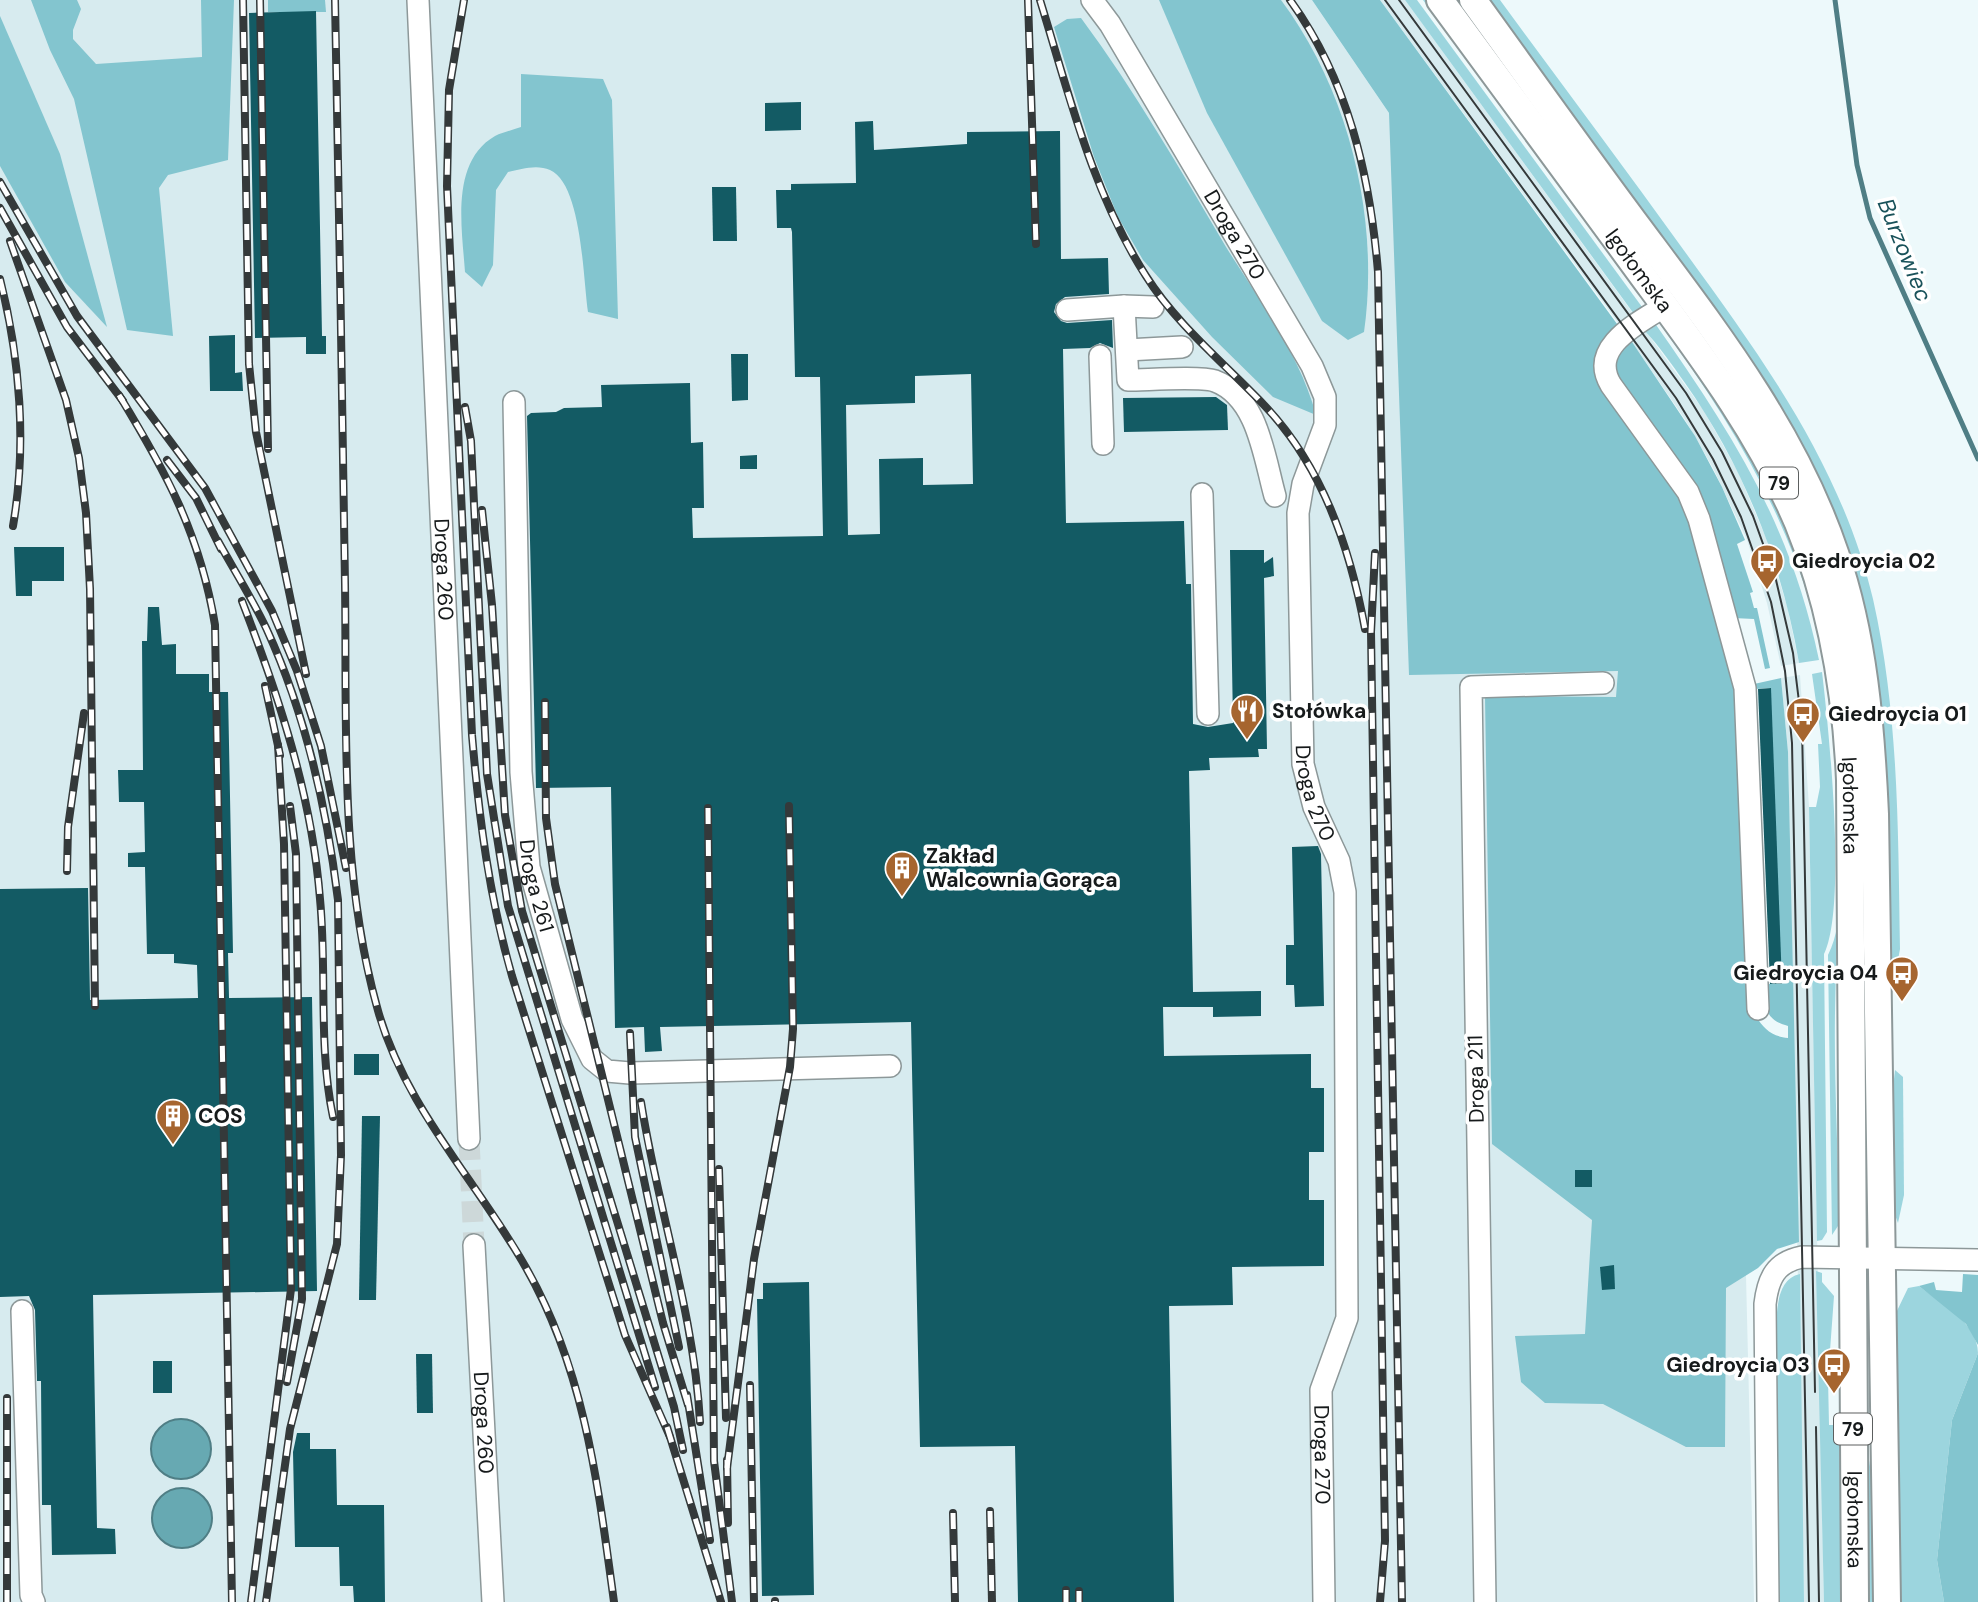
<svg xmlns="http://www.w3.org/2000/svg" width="1978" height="1602" viewBox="0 0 1978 1602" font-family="'DM Sans',sans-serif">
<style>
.built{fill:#d7ebef}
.green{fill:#9cd5de}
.forest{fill:#83c5cf}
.water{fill:#67a9b2;stroke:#4f7e85;stroke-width:2}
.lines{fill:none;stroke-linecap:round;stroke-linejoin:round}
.stream{stroke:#4f7e85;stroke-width:5}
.building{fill:#135b64;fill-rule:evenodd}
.minor-tunnel{stroke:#cdd8d9;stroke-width:21;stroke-dasharray:21 10;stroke-linecap:butt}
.minor-casing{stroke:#8d9899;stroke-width:24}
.major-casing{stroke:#8d9899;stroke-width:30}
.minor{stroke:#fff;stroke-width:21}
.major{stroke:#fff;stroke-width:26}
.tram{stroke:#34393a;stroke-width:2}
.rail-casing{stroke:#34393a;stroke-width:8}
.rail{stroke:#fff;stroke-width:5;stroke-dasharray:16;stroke-linecap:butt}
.labels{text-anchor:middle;stroke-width:7;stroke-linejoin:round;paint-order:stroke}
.shield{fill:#fff;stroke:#5c5f5f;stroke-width:2}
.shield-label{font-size:19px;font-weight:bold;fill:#161a1b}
.street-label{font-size:21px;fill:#161a1b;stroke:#fff}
.poi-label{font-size:21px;font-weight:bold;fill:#161a1b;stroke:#fff;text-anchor:start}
.water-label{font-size:23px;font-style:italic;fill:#19525a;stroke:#fff}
</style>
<rect width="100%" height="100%" fill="#edf9fb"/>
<!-- built -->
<g class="built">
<polygon points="0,0 1312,0 1389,113 1733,746 1754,1602 0,1602"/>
<polygon points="1380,0 1405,0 1704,411 1738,472 1766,538 1787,606 1799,663 1781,666 1767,603 1747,540 1713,468 1684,418 1622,328"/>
<polygon points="1800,675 1809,807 1824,1602 1804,1602 1788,752 1781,678"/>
</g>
<!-- green -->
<g class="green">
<polygon points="1405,0 1417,0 1645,311 1634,314"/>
<polygon points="1423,0 1426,0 1647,301 1646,304"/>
<path d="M1487,0H1500C1560,82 1621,163 1680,245C1760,355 1841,464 1873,599C1899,714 1898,832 1900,949L1897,965L1893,966L1889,952L1873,658Z"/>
<path d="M1654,322C1732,433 1791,525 1819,660L1799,663C1782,563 1744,467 1685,383C1672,365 1658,344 1643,329Z"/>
<path d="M1660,324H1663C1717,399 1768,475 1800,562C1852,706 1838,864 1835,1013C1834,1080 1838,1148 1839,1215L1838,1226L1832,1235L1828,955C1846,920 1838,868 1837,829C1836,775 1835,719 1825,665C1801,536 1736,428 1660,324Z"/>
<path d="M1822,672C1829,729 1847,907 1824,954L1827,1232L1822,1240L1817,1241L1809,807H1816L1820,787L1818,744H1822L1812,674Z"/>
<polygon points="1895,1070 1903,1077 1904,1195 1898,1223 1894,1212 1891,1106"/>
<polygon points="1816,1271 1822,1273 1822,1282 1834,1296 1828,1378 1829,1425 1835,1425 1844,1451 1845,1602 1824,1602"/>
<path d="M1800,1274L1804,1602H1778L1776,1331C1777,1312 1776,1279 1800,1274Z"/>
<path d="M1919,1286C1940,1303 1978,1323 1978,1353L1952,1420L1937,1560L1944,1602H1898L1895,1315L1908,1288Z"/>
<polygon points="1864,1427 1877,1513 1879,1602 1866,1602"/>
</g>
<!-- forest -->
<g class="forest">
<polygon points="31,0 77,0 81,9 73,30 73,39 96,64 202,57 201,0 234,0 228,160 168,175 159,188 173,336 127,330 74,99 50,50"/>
<polygon points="268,0 325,0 326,12 268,12"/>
<path d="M1159,0H1281C1349,91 1380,219 1364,332L1348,340L1322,321L1207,113Z"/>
<path d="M1312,0H1380L1620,328L1603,342L1596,359L1686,502L1737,696L1751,1009C1762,1026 1768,1036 1788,1038V1026C1764,1020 1765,1006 1766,984H1781L1770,688L1755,689L1754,684L1781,678L1788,752L1799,1242L1777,1249L1758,1268L1726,1288L1725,1447H1686L1603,1404L1545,1403L1521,1382L1515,1336L1585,1334L1592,1220L1492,1144L1485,696L1616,697L1618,671L1409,675L1389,113Z"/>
<polygon points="0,16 60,154 107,327 65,282 0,166"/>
<path d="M1081,18C1135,91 1180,169 1226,247C1259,300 1300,355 1316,415L1273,397L1212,337L1143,260L1118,217L1094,157L1054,27L1067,19Z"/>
<path d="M521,74L603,79L612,100L618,319L588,312C583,279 582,184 550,170C537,164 521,169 508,172L496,190L493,265L482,287L465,272C462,228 450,162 495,136C503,132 513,130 521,127Z"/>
<polygon points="1630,339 1695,436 1722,487 1745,540 1737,544 1753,592 1750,593 1754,608 1757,608 1770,668 1765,669 1754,619 1733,618 1705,517 1615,376 1616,356"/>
<polygon points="1963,1274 1978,1275 1978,1345 1966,1324 1919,1286 1934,1282 1936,1290 1962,1292"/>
<polygon points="1978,1353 1978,1602 1944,1602 1937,1560 1952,1420"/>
</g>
<!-- water -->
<g class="water">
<circle cx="181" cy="1449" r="30"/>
<circle cx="182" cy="1518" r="30"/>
</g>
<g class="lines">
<!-- stream -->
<polyline class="stream" points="1835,0 1857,165 1870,218 1978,459"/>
</g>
<!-- building -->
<g class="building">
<polygon points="316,11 322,336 326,336 326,354 306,354 306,337 255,338 249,13"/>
<polygon points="801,102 801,130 765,131 765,103"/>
<path d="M873,121L874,150L967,144V132L1060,131L1061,259L1108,258L1109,294L1065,297L1056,304L1054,312L1061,321L1067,323L1112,320L1113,348L1100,343L1090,348L1063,349L1066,523L1184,521L1186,584H1191L1193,724L1208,727L1233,723L1230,550H1264V563L1273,557L1274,576L1264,578L1267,749H1258L1259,757L1209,758L1210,770L1189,771L1193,992L1261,991V1016L1213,1017V1007H1163L1164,1056L1311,1054V1088H1324V1152H1309V1200H1324V1266L1232,1267L1233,1305L1169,1306L1174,1602H1018L1015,1446L920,1447L911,1022L660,1027L662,1051L645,1052L644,1027L615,1028L611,787L536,788L527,416L531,413L556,412L564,408L602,407L601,385L690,383L691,443L703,442L704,508H692L693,538L823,536L820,377H795L792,232L791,228H777L776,190H791V184L856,183L855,122ZM971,374L973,484L923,485V458L879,459L880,534L848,535L846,405L915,403V376Z"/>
<polygon points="712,187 736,187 737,241 713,241"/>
<polygon points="235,335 235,373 242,372 243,391 210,391 209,336"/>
<polygon points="731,354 748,354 748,400 732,401"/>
<polygon points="1216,397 1227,405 1228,430 1124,432 1123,398"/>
<polygon points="757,455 757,469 740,469 740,456"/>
<polygon points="14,547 64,547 64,581 32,581 32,596 16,596"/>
<polygon points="148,607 159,607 162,645 176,644 176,674 209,674 209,692 228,692 233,953 228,953 229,998 312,997 317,1291 93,1295 97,1528 115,1529 116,1554 52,1555 51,1505 42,1505 41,1381 37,1381 35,1310 29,1296 0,1297 0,889 88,888 90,1000 198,998 197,965 174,963 174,954 147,954 145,867 128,867 128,853 145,852 144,802 119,802 118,770 143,770 142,641 147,641"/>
<polygon points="1771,688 1782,984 1770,984 1758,689"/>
<polygon points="1318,846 1321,854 1324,1006 1295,1007 1294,985 1286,985 1286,945 1294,945 1292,847"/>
<rect x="354" y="1054" width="25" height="21"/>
<polygon points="362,1116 380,1116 376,1300 359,1300"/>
<rect x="1575" y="1170" width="17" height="17"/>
<polygon points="1614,1265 1615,1289 1602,1290 1600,1267"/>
<polygon points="809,1282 814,1595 762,1596 757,1299 763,1299 763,1283"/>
<polygon points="416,1354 432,1354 433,1413 417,1413"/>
<rect x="153" y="1361" width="19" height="32"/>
<polygon points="297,1433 310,1433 310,1449 336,1449 337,1505 384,1505 385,1602 354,1602 353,1586 340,1586 339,1547 295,1547 293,1452"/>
</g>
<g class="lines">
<!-- minor-tunnel -->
<polyline class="minor-tunnel" points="469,1139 474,1245"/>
<!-- minor casing -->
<g class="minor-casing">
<g id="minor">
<path id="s1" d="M418,0L469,1139"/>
<path id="s2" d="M1092,0L1110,24L1312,366L1325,397V425L1303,484L1298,513L1303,764L1314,807L1339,861L1345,892L1347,1318L1321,1390L1324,1602"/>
<polyline points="1124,306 1153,307"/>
<path d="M1665,306C1638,323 1588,347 1611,385L1688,492L1699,519L1745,688L1758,1009"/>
<path d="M1067,310L1124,306L1128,380C1147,380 1200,376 1215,381C1258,397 1264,457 1275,496"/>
<polyline points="1127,350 1182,347"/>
<polyline points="1100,356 1103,444"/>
<path id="s3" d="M514,402L521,772L529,867L572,1019L592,1059L607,1071L630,1073L890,1066"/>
<polyline points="1202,494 1208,714"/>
<path id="s4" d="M474,1245L493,1602"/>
<polyline points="22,1311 31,1595 34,1602"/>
<polyline points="1485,1602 1471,687 1603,683"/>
<path d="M1768,1602L1765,1304C1768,1278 1776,1262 1802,1257L1978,1260"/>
</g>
</g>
<!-- major casing -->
<g class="major-casing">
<g id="major">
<path id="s5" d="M1440,0C1505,88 1570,176 1634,264C1694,346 1758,428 1798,523C1832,606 1846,691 1850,780L1855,1602"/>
<path d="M1473,0C1528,76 1582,152 1638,227C1714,329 1794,431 1835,553C1864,637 1871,726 1875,814L1887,1602"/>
</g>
</g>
<!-- minor -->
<use href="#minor" class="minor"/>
<!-- major -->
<use href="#major" class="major"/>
<!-- tram -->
<g class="tram">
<polyline points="1385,0 1676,398 1713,459 1741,517 1771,602 1785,671 1792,743 1809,1602"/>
<polyline points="1399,0 1686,393 1722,452 1753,516 1776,580 1793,653 1802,726 1815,1392"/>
<polyline points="1816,1427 1819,1602"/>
</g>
<!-- rail casing -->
<g class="rail-casing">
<g id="rail">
<polyline points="243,0 249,364 256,432 306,674"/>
<polyline points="260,0 268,449"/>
<path d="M335,0C339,195 342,389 345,584C347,723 339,871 377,1007C403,1105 476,1180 525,1266C585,1370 598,1485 614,1602"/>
<path d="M464,0L449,90L447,186L472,735C479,818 489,896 512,976L625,1335L670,1437"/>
<polyline points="1028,0 1036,244"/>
<path d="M1040,0C1069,94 1092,192 1146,276C1177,325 1224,363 1264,405C1322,466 1350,547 1365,629"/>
<path d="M1290,0C1348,80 1370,175 1378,272L1402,1602"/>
<polyline points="0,182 77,316 205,488 272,611 297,671 321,746 346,868"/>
<polyline points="0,208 67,327 123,401"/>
<polyline points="10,241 66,400 79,458 86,513 90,589 95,1006"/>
<path d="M0,279C20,358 27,445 13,526"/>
<path d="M119,395C166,472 200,534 215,625L232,1602"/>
<polyline points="465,407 471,441 487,774 508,906 655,1387"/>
<polyline points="167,460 196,498 221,549"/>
<polyline points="482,510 492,605 505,815 522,911 674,1407 683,1450"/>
<path d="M218,541C234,570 253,600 267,630C305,713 327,810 338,900L341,1155L337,1244L290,1429L266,1602"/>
<polyline points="1375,553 1371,632 1385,1541 1380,1602"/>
<path d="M242,601C279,697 312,796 320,899C327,972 318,1045 333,1117"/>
<polyline points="265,686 280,755"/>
<polyline points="545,702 546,818 555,884 663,1323 688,1405"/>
<polyline points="708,808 714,1461 732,1602"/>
<polyline points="67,871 68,827 84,713"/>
<polyline points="630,1033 635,1137 679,1347"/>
<path d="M641,1102C658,1210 694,1313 700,1422"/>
<polyline points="719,1169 726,1418"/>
<polyline points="287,1382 302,1299 296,854 290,806"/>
<polyline points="750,1385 754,1602"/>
<polyline points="687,1395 710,1540"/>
<polyline points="7,1398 7,1602"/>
<polyline points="667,1427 721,1602"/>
<polyline points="727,1460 728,1523"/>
<polyline points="727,1468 754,1259 790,1067 793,1029 789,806"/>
<polyline points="990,1511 992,1602"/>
<polyline points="953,1513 955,1602"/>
<polyline points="1066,1590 1066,1602"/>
<polyline points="1079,1591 1079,1602"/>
<polyline points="775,1601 775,1602"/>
<polyline points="251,1602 291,1289 284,844 278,745"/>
</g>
</g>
<!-- rail -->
<use href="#rail" class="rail"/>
</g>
<!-- icons -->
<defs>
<g id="bus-pin" transform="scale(1.75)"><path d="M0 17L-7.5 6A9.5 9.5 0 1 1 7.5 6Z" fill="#a6652f" stroke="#fff"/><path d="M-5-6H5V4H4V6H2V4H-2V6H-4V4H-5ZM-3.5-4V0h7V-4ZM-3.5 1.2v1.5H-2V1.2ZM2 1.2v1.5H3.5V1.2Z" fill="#fff"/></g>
<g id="restaurant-pin" transform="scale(1.75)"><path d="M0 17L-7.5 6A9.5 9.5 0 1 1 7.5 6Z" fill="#a6652f" stroke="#fff"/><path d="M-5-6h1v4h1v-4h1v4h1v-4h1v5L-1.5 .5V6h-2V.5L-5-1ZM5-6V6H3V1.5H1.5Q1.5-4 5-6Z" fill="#fff"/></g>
<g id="building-pin" transform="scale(1.75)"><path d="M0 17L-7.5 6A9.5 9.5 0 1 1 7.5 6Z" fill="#a6652f" stroke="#fff"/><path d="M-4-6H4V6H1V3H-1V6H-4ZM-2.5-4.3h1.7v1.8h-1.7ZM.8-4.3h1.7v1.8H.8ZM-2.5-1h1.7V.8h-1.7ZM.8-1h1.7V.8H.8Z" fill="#fff"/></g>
</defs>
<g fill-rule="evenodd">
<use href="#bus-pin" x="1767" y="561"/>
<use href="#restaurant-pin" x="1247" y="711"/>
<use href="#bus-pin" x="1803" y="714"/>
<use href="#building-pin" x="902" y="868"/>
<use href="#bus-pin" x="1902" y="973"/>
<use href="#building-pin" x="173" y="1116"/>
<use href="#bus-pin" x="1834" y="1365"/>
</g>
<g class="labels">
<!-- shield labels -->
<g class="shield">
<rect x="1760" y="467.5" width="38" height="31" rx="5"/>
<rect x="1834" y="1413.5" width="38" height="31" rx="5"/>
</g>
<g class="shield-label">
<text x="1779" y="490">79</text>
<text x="1853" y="1436">79</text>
</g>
<!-- street labels -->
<g class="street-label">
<text dy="7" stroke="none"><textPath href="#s2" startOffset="275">Droga 270</textPath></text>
<text dy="7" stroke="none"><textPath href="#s5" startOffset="336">Igołomska</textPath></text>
<text dy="7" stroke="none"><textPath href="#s1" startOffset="570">Droga 260</textPath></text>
<text dy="7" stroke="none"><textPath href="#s2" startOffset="863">Droga 270</textPath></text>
<text dy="7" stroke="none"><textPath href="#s5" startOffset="924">Igołomska</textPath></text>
<text dy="7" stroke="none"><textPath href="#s3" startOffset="485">Droga 261</textPath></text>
<text transform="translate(1476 1079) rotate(-91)" y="7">Droga 211</text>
<text dy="7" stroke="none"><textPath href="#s4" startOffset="178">Droga 260</textPath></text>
<text dy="7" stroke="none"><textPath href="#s2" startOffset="1535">Droga 270</textPath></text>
<text dy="7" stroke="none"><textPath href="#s5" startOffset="1638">Igołomska</textPath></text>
</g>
<!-- poi labels -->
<g class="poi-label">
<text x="1792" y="568">Giedroycia 02</text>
<text x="1272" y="718">Stołówka</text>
<text x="1828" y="721">Giedroycia 01</text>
<text x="926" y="863">Zakład<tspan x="926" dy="24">Walcownia Gorąca</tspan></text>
<text x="1878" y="980" text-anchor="end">Giedroycia 04</text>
<text x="198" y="1123">COS</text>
<text x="1810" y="1372" text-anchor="end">Giedroycia 03</text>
</g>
<!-- water labels -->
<g class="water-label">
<text transform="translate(1905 250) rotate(68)" y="8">Burzowiec</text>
</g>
</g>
</svg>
